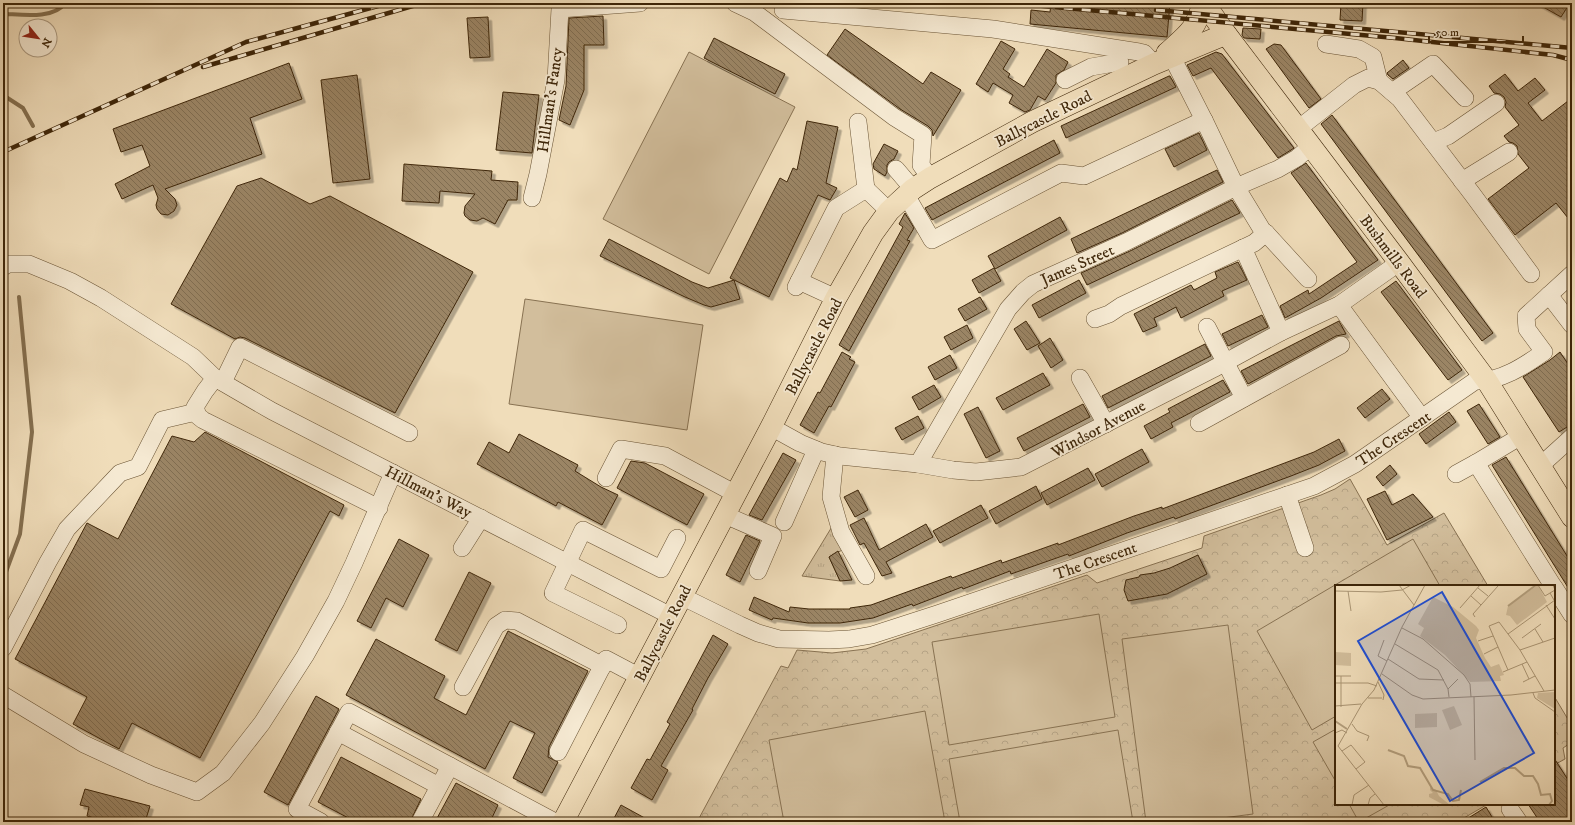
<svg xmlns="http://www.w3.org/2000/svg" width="1575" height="825" viewBox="0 0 1575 825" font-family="'IM FELL DW Pica',serif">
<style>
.grass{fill:url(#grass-tufts);stroke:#887252}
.forest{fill:url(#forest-crowns);stroke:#887252}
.pitch{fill:#d2be9c;stroke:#887252}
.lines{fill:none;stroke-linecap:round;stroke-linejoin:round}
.stream{stroke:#846f4f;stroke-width:4}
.building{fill:url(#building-back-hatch);stroke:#3e2609;filter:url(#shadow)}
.minor-casing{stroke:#6a5435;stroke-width:18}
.major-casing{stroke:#3e2609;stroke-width:22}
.minor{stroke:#f5e9d2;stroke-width:17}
.major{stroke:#f0ddba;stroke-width:21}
.rail-casing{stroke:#3e2609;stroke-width:4.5}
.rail{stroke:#f5e9d2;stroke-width:3;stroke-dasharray:9;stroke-linecap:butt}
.labels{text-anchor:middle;stroke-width:3.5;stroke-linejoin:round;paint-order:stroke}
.street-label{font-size:16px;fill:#3e2609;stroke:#f5e9d2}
.inset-river{fill:none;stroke:#b39f7e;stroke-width:2}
.inset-road{fill:none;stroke:#a99473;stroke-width:1}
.view{fill:#1d4ed8;fill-opacity:0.15;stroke:#1d4ed8;stroke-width:2}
.inset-edge{fill:none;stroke:#3e2609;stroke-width:2}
</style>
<defs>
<pattern id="grass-tufts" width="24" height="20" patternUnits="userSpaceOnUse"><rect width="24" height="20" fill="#d2be9c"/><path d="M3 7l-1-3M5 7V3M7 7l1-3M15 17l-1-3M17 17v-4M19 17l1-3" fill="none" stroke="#b5a385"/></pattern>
<pattern id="forest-crowns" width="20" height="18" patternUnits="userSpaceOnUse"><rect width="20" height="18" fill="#d2be9c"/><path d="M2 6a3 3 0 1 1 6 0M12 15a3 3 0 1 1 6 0" fill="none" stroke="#b5a385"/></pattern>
<pattern id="building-back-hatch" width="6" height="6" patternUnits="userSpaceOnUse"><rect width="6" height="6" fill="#9b8565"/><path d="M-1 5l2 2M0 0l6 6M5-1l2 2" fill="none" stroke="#806d51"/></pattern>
<filter id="shadow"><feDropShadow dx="3.5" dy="3.5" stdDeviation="0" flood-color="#0004"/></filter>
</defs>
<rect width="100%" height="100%" fill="#f0ddba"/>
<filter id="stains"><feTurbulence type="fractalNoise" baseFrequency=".005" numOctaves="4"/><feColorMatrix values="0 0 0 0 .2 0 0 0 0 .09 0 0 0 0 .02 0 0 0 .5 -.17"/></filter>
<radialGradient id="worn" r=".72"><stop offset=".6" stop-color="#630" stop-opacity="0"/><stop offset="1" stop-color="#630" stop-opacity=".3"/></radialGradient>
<!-- grass -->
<polygon class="grass" points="833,525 846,548 829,557 840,581 802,576"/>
<!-- forest -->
<g class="forest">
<polygon points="1350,479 1387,545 1444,513 1488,586 1336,586 1336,804 1488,804 1457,822 697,822 781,666 788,668 797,650 832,653 866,649 1087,575 1097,583 1202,548 1204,536 1321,495 1335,489"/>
<polygon points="1554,696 1572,726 1572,742 1563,748 1565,759 1554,765"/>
</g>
<!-- pitch -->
<g class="pitch">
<polygon points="689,52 795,107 709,274 603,219"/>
<polygon points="525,299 703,325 687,430 509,404"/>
<polygon points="1413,539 1440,586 1336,586 1336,716 1312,730 1257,631"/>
<polygon points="1099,614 1115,717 949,745 932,642"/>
<polygon points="1228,625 1253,814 1192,822 1146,822 1122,639"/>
<polygon points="925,711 945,822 784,822 769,740"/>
<polygon points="1336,729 1336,782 1313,742"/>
<polygon points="1118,730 1133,822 960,822 949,759"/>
<polygon points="1349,804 1391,804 1359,822"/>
</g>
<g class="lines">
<!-- stream -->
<g class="stream">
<path d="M3,15L7,14C24,15 54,19 65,3"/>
<polyline points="3,95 23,108 33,126"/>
<polyline points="3,580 20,534 32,432 19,297"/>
</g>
</g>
<!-- building -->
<g class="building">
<polygon points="1051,3 1170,3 1167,37 1030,24 1031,10 1050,12"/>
<polygon points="1341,3 1363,3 1362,21 1340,20"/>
<polygon points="1536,3 1570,3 1561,17"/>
<polygon points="603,16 604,45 584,45 584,90 570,125 559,120 566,86 569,18"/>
<polygon points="488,17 490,57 470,58 467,18"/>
<polygon points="1243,28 1261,29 1260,39 1244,38 1242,35"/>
<polygon points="845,29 923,84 931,72 961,90 933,136 932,130 928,126 900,109 827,55"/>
<polygon points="714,38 785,74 775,94 704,58"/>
<polygon points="1001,41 1015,49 1003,69 1010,74 1008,77 1024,87 1047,49 1068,62 1064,70 1056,75 1056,83 1045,100 1038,96 1030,110 1025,112 1009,103 1013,95 993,83 988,92 976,84"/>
<polygon points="1274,44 1281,45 1321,99 1309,108 1266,49"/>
<polygon points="1216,52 1222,54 1294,148 1291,150 1278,158 1211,68 1193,76 1187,65"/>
<polygon points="1403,60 1409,68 1393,79 1388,75 1387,73"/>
<polygon points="289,63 302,99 250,118 262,154 165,189 175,199 177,205 174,211 168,215 161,214 157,209 156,205 158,198 153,185 122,199 115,184 150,166 142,145 121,152 113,129"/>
<polygon points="1505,74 1518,91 1535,78 1545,90 1528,103 1542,121 1568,101 1572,107 1572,223 1556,203 1515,235 1488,199 1529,168 1518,154 1517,146 1513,143 1509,142 1504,136 1519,125 1505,107 1506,102 1504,97 1500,94 1494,93 1489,86"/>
<polygon points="357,75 370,179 333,183 321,80"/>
<polygon points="1169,76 1170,76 1176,87 1066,138 1061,126"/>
<polygon points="503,92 539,95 532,153 496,150"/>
<polygon points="1332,115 1493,333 1482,341 1321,124"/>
<polygon points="807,121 838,127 826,183 837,188 830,200 818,195 769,297 730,278 780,178 787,182 793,168 797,170"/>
<polygon points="1199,133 1207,150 1174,167 1165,149"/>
<polygon points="1054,140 1060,153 932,220 925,208"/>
<polygon points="884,144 898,151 894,159 889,162 887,165 887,172 885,176 874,169 873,164"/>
<polygon points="1306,163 1378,260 1321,298 1285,318 1280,306 1308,290 1309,294 1357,262 1291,173"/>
<polygon points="404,164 492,171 491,180 518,182 517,200 508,200 495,224 483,218 477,221 470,220 465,216 464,213 465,206 475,194 440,191 439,203 402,201"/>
<polygon points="1217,170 1223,182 1122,233 1077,253 1071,239"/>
<polygon points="261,178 310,204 330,196 473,272 395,413 245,338 240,337 235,339 171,304 237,186"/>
<polygon points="1232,200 1240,213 1087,285 1081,273 1130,251"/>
<polygon points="905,213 914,228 907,240 910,241 849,351 839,345 903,227 899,224"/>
<polygon points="1060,217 1067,230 995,269 988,256"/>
<polygon points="609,239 692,282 708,288 734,280 740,299 711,307 704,305 685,297 600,256"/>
<polygon points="1238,262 1247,280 1222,291 1224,296 1181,318 1176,307 1163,314 1154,318 1157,326 1143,332 1134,314 1191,285 1194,290 1217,278 1215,272"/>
<polygon points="994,268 1001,281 979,293 972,280"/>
<polygon points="1079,280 1086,293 1039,318 1032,305"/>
<polygon points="1396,281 1462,370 1448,380 1381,292"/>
<polygon points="980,297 987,309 965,321 958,309"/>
<polygon points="1262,315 1268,327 1228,346 1222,334"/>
<polygon points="1026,321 1040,343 1027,350 1014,329"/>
<polygon points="1339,321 1346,334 1336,336 1248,384 1241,371"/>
<polygon points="967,325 973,338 951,350 944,337"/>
<polygon points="1050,338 1063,360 1051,368 1038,346"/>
<polygon points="1205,344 1211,356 1108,408 1102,396"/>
<polygon points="842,352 851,357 849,359 855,362 831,407 829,406 814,433 800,425 818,392 820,393"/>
<polygon points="1560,352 1572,370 1572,424 1559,432 1523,377 1550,360"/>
<polygon points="950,355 957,368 935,380 928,367"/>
<polygon points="1043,373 1050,385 1003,410 996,398"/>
<polygon points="1223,380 1230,392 1171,423 1173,427 1151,439 1144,426 1170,412 1168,409"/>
<polygon points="934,385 941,397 919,410 912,397"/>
<polygon points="1382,389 1390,399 1365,418 1357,408"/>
<polygon points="1083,404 1090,417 1024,451 1017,438"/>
<polygon points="1479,404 1500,437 1488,444 1467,411"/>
<polygon points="978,407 1000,451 986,458 964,414"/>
<polygon points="1449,412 1456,422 1426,444 1419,434"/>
<polygon points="918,416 924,428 902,440 895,428"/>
<polygon points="205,432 344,505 339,516 330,511 200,758 132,723 119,749 73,724 87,697 15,659 87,523 118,539 172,436 194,442"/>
<polygon points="519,434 578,465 575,471 601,487 618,495 602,525 558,502 556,506 477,464 489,442 509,453"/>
<polygon points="1339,439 1345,451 1319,465 1291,476 1175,519 1174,517 1127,533 1069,556 1068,554 1011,574 1010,571 963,589 962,587 913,606 912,604 873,618 840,623 808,623 773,618 772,620 749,610 754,597 789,612 790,607 809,609 850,609 850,608 871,605 951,576 952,578 1001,560 1002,563 1058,543 1058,545 1134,516 1162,507 1162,509 1314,452"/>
<polygon points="1142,449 1149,462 1102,487 1095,474"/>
<polygon points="783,453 796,460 762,520 749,515"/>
<polygon points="1506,457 1572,564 1572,594 1492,465"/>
<polygon points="631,461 645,463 704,494 687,525 617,488"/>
<polygon points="1390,465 1397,474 1383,486 1376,477"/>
<polygon points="1088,468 1095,480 1047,505 1041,493"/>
<polygon points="1036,486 1042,499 996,524 989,511"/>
<polygon points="858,490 868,510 855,517 844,497"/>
<polygon points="1385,491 1392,505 1413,494 1433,517 1387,540 1367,499"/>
<polygon points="981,505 988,518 940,543 933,531"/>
<polygon points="864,518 879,550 926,524 933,537 886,562 892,573 882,576 864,543 860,545 850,525"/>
<polygon points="746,535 760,541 740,582 726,575"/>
<polygon points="399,539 429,555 403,607 386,598 371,628 357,621"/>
<polygon points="838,551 852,580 840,581 829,557"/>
<polygon points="1198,555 1207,574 1167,594 1128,601 1124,590 1126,580 1139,577 1140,575 1154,573 1170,568"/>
<polygon points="469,572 491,583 457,651 435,640"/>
<polygon points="508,631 588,671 549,747 548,757 558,762 542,793 513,778 535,733 510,721 485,769 346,695 376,639 445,676 434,698 466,715"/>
<polygon points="713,635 728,644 708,678 692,709 693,710 661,766 668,770 652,800 631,788 647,759 650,760 670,724 667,722"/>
<polygon points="316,696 339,709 288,805 264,792"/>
<polygon points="341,757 421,799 410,822 356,822 318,802"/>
<polygon points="1554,758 1572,786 1572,822 1540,822 1528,804 1554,804"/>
<polygon points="456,783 498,805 490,822 435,822"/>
<polygon points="85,789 150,806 145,822 108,822 87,816 89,807 80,805"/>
<polygon points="621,805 652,822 612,822"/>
<polygon points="1486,807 1495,822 1462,822"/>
</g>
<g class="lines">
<!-- minor casing -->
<g class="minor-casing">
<g id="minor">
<polyline points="735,3 754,12 894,117 923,135 921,165 930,178"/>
<polyline points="783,10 993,29 1139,52 1144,53 1154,64"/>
<polyline points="1326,44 1359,49 1373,57 1379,81"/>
<polyline points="1065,80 1091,67 1120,62"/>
<polyline points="1392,92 1433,64 1465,98"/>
<polyline points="1204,120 1236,187 1264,233 1266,233 1308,279"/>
<polyline points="858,122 866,189"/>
<polyline points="1298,129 1354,85 1368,78 1379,81 1400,99 1473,195 1531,274"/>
<polyline points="1433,142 1448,136 1496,103"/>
<polyline points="896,169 913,189"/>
<polyline points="1462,181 1509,152"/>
<polyline points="906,195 932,240 1061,173 1084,176 1204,120 1172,57"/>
<polyline points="532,198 538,174 556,80 560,9 640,3"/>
<polyline points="1243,248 1281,332"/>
<polyline points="3,267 8,264 29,264 70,281 101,298 193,357 215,378 272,411 671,616"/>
<polyline points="799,281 836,298"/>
<polyline points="796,287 836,208 866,189 889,211"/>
<polyline points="1549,295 1572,325"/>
<polyline points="1339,305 1422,418"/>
<polyline points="1095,319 1109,314 1121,306 1254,243 1266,233"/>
<polyline points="1207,327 1244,398"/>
<polyline points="215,378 205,391 195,407 198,416 203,420 379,508"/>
<polyline points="1080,378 1106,424"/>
<polyline points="223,382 240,347 409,433"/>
<polyline points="1199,423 1341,345"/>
<polyline points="771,427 800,443 822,452 840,456 918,464 953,470 976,472 1021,467 1213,369 1281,332 1339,305 1390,269 1398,261"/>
<polyline points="835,455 831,497 841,532 866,576"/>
<polyline points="1476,463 1553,586"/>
<polyline points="918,464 1008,309 1023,292 1033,284 1126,242 1236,187 1278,169 1297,158 1311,146"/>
<polyline points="1540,466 1572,437"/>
<polyline points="1456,474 1476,463 1521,436"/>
<polyline points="606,478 621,449 665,456 736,494"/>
<polyline points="1287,495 1305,548"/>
<polyline points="725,515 773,536 758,571"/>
<polyline points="784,522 816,450"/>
<polyline points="462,548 481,518"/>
<polyline points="1554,587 1572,615"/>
<path d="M681,596L740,625L758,633L779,639L829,640L849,639L872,635L937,614L1314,486L1355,464L1475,381C1500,382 1524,366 1544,352L1527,329L1526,316L1572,274"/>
<polyline points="618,625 553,593 583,530 661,569 677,538"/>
<polyline points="3,648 48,562 67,529 120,473 138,467 162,420 196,412"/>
<polyline points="463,687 496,626 505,620 517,621 603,666"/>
<polyline points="3,695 84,744 151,775 197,792 223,773 262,723 305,656 336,601 354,563 393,473"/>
<polyline points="338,732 439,786"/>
<polyline points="558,752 606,659 640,677"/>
<polyline points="1510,809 1519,822"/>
<polyline points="321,822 297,809 349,712 450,766"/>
<polyline points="420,822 450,766 555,822"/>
</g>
</g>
<!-- major casing -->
<g class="major-casing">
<g id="major">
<polyline points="1204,3 1226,34 1398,261 1487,381 1572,517"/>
<path d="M1167,53C1187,35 1196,30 1203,3"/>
<polyline points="563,822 771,427 836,298 873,233 889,211 913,189 930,178 1032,122 1154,64 1226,34"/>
</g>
</g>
<!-- minor -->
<use href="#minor" class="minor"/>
<!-- major -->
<use href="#major" class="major"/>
<!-- rail casing -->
<g class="rail-casing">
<g id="rail">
<polyline points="1010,3 1395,38 1553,55 1572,60"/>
<polyline points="1156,10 1572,48"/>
<polyline points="203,67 423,3"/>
<polyline points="3,152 246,42 389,3"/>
</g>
</g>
<!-- rail -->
<use href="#rail" class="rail"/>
</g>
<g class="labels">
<!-- street labels -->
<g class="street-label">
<text transform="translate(549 100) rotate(-82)" y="6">Hillman's Fancy</text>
<text transform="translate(1043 118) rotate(-27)" y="6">Ballycastle Road</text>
<text transform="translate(1394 256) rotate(53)" y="6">Bushmills Road</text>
<text transform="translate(1077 264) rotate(-24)" y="6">James Street</text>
<text transform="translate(813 346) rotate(-63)" y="6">Ballycastle Road</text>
<text transform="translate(1098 428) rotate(-28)" y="6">Windsor Avenue</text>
<text transform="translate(1393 438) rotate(-34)" y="6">The Crescent</text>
<text transform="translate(429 491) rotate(27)" y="6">Hillman's Way</text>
<text transform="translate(1095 560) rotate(-19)" y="6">The Crescent</text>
<text transform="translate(662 633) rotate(-63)" y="6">Ballycastle Road</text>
</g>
</g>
<!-- overview -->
<g transform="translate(1335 585)">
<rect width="220" height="220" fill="#f0ddba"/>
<path d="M203,0L212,17L182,40L175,31L171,30L173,21ZM98,12L118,22L141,41L144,45L141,53L150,73L156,82L164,79L169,90L165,91L166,96L135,97L110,70L85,51L89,43L83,39ZM220,107V124L202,113L203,108ZM95,202L101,205L104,211L115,220H109L94,212V209L98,208L95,205Z" fill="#d2be9c"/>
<path d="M103,20L119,30L114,39L98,30ZM94,29L113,40L106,51L87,41ZM125,41L132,51L115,64L107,54ZM133,52L146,67L137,75L124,60ZM123,61L135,76L126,84L113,68ZM0,67L16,68V81L0,80ZM144,71L156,86L146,94L133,80ZM119,121L127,140L115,145L107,125ZM102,128V142L80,143V129Z" fill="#d2be9c"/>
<path class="inset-river" d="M173,21L201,0M0,136L12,144M53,165L69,171L73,181L85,183L98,205L113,209L118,216L124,215L126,205M145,197L169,183H180L189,191H198L203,199L206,210L215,209L217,216L214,220"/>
<path class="inset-road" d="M64,0L79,20M203,0L210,11L215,8M218,0L220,5L215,8L219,15M143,3L153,11M0,6L46,7L67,5L76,0M13,6L16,26M136,11L146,20M211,20L220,34M125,23L145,0M140,32L138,29L163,1M67,43L88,54L129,90L135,99L136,112M200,44L208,57M173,49L220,15M187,53L206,39M49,55L43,71L52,76M143,56L158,51M60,59L103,85L113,104L114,112M185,65L220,53M149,69L163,62M53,74L84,94L109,95M187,79L194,94M173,85L154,41L164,37L185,65L209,106M168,87L192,77M47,89L77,110L88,114L176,110L220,105M0,91H16M6,91V122M43,97L49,110L48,115M188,97L200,91M0,98H33L42,101M113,104L123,94M198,108L200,113L220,127M139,112L140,175M33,113H47M0,121L26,119M17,139L22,146L34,151L32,156M0,148L7,145L12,148M7,166L16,160L30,177L21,184M17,220L19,210L34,200M33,220L35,213L40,209M49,220L3,161L27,119L39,105L67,42L90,0"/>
<path class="view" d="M107,7L199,168L115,216L23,56Z"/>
<rect width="220" height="220" class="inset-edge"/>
</g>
<!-- margin -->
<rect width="1575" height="825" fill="none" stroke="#f0ddba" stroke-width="16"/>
<rect x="4" y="4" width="1567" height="817" fill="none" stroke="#3e2609" stroke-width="2"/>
<rect x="8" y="8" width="1559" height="809" fill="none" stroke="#3e2609"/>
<!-- north arrow -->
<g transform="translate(38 38) rotate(120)"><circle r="19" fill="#f5e9d2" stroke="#ac9b82"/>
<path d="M0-3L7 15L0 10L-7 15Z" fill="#8f2418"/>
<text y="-6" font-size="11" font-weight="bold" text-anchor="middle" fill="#3e2609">N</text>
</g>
<!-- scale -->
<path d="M1429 36v6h94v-6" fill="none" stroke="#3e2609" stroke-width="2"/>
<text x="1435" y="36" font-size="12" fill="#3e2609" stroke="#f5e9d2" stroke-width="3" paint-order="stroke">50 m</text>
<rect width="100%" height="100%" filter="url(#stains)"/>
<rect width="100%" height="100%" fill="url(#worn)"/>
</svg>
